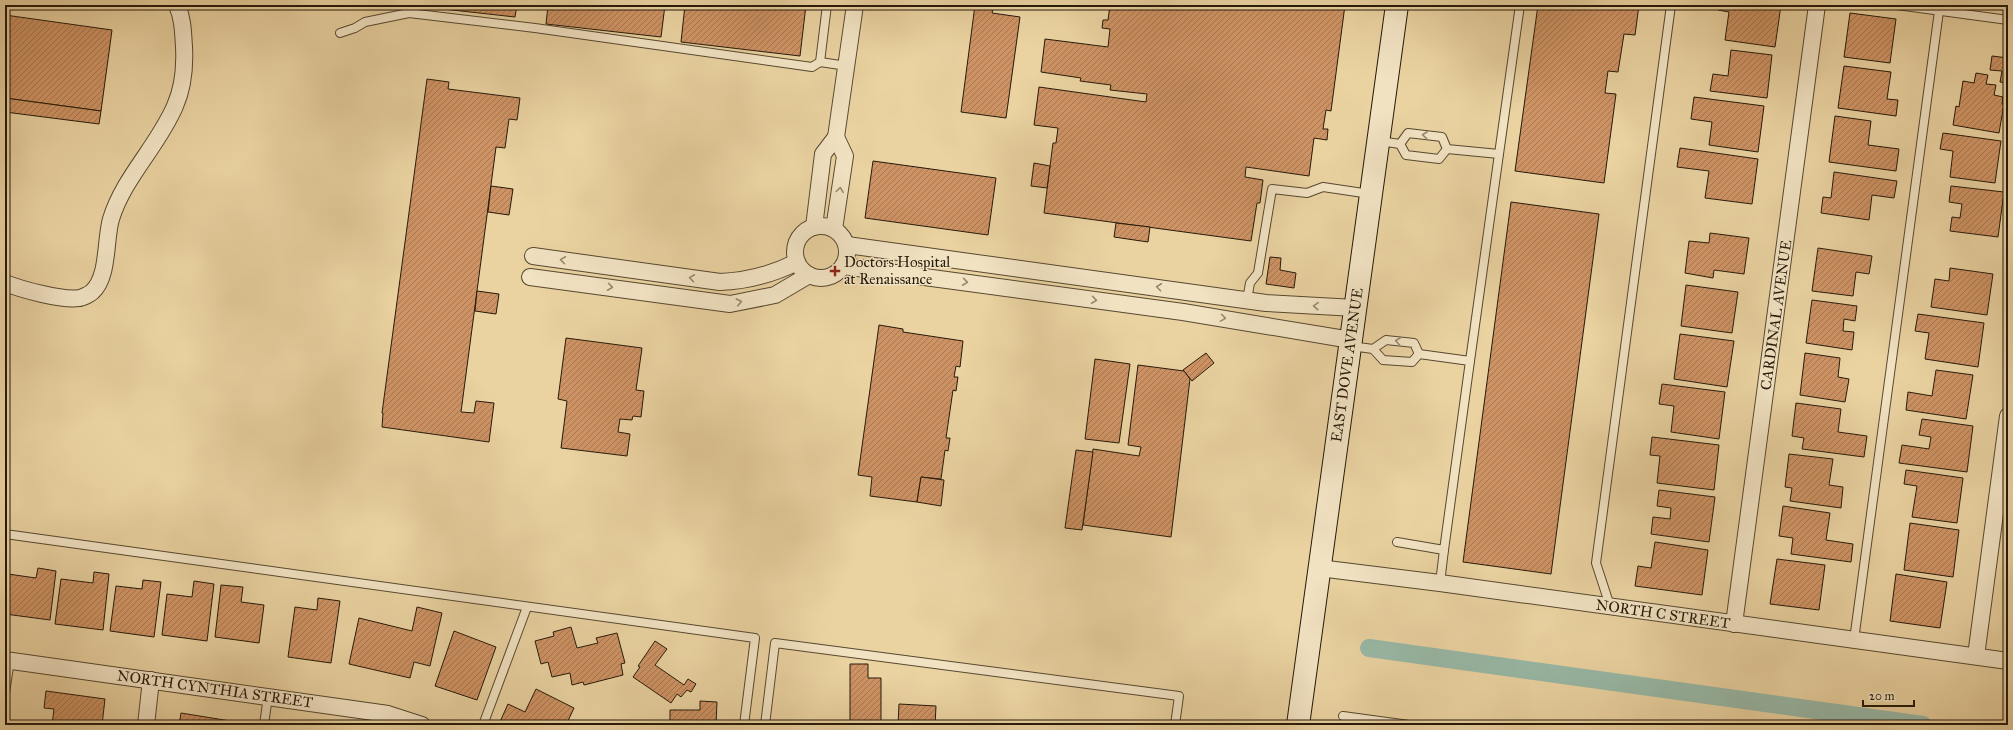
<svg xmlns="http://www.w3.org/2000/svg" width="2013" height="730" viewBox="0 0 2013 730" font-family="'IM FELL Great Primer',serif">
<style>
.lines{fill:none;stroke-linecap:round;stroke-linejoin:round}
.canal{stroke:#98b8a6;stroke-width:18}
.building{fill:url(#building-hatch);stroke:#261a0a}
.lane-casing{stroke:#574830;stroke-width:10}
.street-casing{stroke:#574830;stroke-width:18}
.secondary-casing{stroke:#261a0a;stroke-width:24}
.lane{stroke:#f1e2c2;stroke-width:8}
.street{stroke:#f1e2c2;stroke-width:16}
.secondary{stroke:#f1e2c2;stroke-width:22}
.oneway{stroke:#96886f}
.poi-dot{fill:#8f2418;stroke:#f1e2c2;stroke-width:1.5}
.labels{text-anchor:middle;stroke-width:3;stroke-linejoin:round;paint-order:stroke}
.poi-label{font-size:15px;fill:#261a0a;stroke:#f1e2c2;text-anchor:start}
.street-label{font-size:15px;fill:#261a0a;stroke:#f1e2c2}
</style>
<defs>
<pattern id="building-hatch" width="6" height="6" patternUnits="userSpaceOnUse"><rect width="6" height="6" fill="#ce9364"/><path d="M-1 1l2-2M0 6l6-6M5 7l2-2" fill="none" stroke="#a77751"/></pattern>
</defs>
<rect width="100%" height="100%" fill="#ead2a1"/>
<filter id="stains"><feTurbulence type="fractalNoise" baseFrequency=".005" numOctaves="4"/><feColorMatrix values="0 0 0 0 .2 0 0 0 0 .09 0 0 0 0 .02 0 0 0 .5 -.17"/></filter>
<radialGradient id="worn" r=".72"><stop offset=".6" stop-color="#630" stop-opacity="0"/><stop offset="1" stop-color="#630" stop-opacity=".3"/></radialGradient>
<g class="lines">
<!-- canal -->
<polyline class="canal" points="1369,648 1923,725"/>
</g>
<!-- building -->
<g class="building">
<polygon points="407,5 517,5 515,17"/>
<polygon points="548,5 665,5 661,37 546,24"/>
<polygon points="685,5 806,5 800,56 681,42"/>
<polygon points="975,5 994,5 992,13 1020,17 1006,118 961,112"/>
<polygon points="1110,5 1345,5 1331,111 1326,110 1323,129 1328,129 1327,140 1314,138 1309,176 1246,167 1245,177 1263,180 1260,203 1257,203 1251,241 1044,213 1053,143 1056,143 1058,128 1034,125 1039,87 1146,102 1147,94 1110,90 1111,85 1080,81 1081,78 1041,72 1045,39 1108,47 1110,29 1102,28 1103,20 1108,20"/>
<polygon points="1538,5 1639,5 1635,35 1624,34 1618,72 1608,71 1605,93 1616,94 1604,183 1515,171"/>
<polygon points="1719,5 1781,5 1775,47 1725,40 1729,12 1718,10"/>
<polygon points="1850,13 1896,19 1890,63 1844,57"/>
<polygon points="5,15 112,30 101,111 5,98"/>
<polygon points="1731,50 1772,55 1767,98 1710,91 1713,74 1728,76"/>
<polygon points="1992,56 2008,58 2008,83 2000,82 2002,71 1990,70"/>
<polygon points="1844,66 1891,72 1887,99 1898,100 1896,116 1838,108"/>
<polygon points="1976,73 1988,75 1986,84 1996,85 1994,95 2003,97 2002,104 2004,104 1999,133 1953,125 1956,106 1959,107 1963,81 1974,83"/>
<polygon points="427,79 449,82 448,89 520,98 517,120 509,119 505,148 496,147 461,412 474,413 476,401 494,403 489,442 382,427 383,413 382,413"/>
<polygon points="1694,97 1764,106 1758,152 1709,145 1712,122 1691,119"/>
<polygon points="5,98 101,111 99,124 5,112"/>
<polygon points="1835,116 1871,121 1868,145 1899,149 1896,171 1829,162"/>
<polygon points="1943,133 2001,141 1995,183 1950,177 1953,151 1940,149"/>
<polygon points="1680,148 1758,159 1752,204 1705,198 1709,171 1677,167"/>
<polygon points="873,161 996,178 988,235 865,218"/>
<polygon points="1034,163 1050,166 1047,188 1031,186"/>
<polygon points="1834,172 1897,181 1894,198 1872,195 1869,220 1821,213 1823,197 1831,198"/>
<polygon points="491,186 513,189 509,215 488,212"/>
<polygon points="1951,186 2004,192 1998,237 1950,231 1952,217 1960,218 1962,204 1949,202"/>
<polygon points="1511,202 1599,214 1551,574 1463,562"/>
<polygon points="1116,223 1150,227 1148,242 1114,237"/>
<polygon points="1710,233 1749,238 1744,274 1714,270 1713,278 1685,273 1689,241 1709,243"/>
<polygon points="1818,248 1872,256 1869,274 1856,272 1853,296 1812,291"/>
<polygon points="1270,257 1281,258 1280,270 1296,273 1294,288 1266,284"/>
<polygon points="1950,268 1993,274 1987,315 1931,307 1935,279 1949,281"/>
<polygon points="1686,285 1738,292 1732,333 1681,326"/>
<polygon points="477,291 499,294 496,314 475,311"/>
<polygon points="1812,300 1857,306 1855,321 1844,319 1843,331 1854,332 1852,350 1806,343"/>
<polygon points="1918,314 1984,323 1978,367 1925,359 1929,333 1915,331"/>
<polygon points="879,325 903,329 903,332 963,341 960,367 956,366 954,377 958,377 956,391 953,390 946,438 950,438 948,451 945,450 941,479 921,477 917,502 870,496 872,477 858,475"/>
<polygon points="1680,334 1734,341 1727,387 1674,379"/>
<polygon points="566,338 642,348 636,390 644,391 641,417 633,416 632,420 620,419 618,432 630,434 627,456 561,448 567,401 558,399"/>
<polygon points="1206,353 1214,363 1192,381 1183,370"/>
<polygon points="1805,353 1840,358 1838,377 1849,379 1845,402 1800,395"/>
<polygon points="1095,359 1130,364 1119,443 1085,439"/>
<polygon points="1138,365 1184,371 1190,379 1171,537 1083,525 1093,449 1139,456 1141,447 1128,445"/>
<polygon points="1936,370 1973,375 1966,419 1906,410 1908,392 1932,396"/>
<polygon points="1662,384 1725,392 1719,439 1671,432 1674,406 1659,404"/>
<polygon points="1796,403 1841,409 1838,432 1867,436 1864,457 1802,449 1804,438 1792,436"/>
<polygon points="1922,419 1973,426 1967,472 1899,463 1902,445 1929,449 1931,437 1919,435"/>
<polygon points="1652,437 1719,445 1714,490 1657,483 1660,456 1650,455"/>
<polygon points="1076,450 1093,452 1082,530 1065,528"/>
<polygon points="1789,454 1833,459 1829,485 1843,487 1841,508 1790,501 1792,488 1785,487"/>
<polygon points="1906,470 1963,478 1957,523 1912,517 1917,486 1904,484"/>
<polygon points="921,477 944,480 941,506 917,502"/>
<polygon points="1659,490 1715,497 1709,542 1651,534 1653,517 1670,519 1671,508 1657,506"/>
<polygon points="1783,506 1830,513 1826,540 1853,544 1851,562 1791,554 1793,538 1779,536"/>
<polygon points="1910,523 1959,530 1953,577 1904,570"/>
<polygon points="1655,542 1708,550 1702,595 1635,586 1638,566 1651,568"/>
<polygon points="1777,559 1825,565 1819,610 1770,604"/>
<polygon points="38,568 56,571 50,620 5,614 8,574 36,578"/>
<polygon points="94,572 109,574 103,630 55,624 61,579 93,583"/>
<polygon points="1896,574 1947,582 1940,628 1890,621"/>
<polygon points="143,580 161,582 154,637 110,631 116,586 142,589"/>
<polygon points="194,581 214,584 207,641 162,635 167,594 192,597"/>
<polygon points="221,585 243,587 241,602 264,605 259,643 215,637"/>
<polygon points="318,598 340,601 331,663 288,657 295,607 317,610"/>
<polygon points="417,607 442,613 430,666 414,662 410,678 349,664 359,618 412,631"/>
<polygon points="571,627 577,648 598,643 596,638 617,633 625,663 621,664 623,675 584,685 583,682 572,685 570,673 552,677 548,662 541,664 535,641 554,636 553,632"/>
<polygon points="454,631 496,647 477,700 435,686"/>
<polygon points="655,641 667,649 655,665 684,685 688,679 696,684 691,692 687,690 681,697 677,694 671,703 633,677 640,667 638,666"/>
<polygon points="850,664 868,664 868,678 881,678 881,725 850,725"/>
<polygon points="536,689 574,708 566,725 499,724 508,704 525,712"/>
<polygon points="46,691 105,699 102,725 52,725 54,709 44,708"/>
<polygon points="700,701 717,702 716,725 670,725 670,710 700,710"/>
<polygon points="899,704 936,706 935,725 898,725"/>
<polygon points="181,713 249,724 248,725 179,725"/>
</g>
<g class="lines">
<!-- lane casing -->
<g class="lane-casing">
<g id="lane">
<polyline points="1897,5 2008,20"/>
<polyline points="340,33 355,28 365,22 409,13 535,28 812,67 820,62 827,5"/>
<polyline points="820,62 847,66"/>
<polyline points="1379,141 1400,144"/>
<polyline points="1400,144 1408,133 1442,137 1447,149"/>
<polyline points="1400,144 1406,155 1439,159 1447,149"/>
<polyline points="1447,149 1499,154 1470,361"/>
<polyline points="1499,154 1520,5"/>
<polyline points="1247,300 1250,283 1258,273 1272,189 1307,193 1323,187 1370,194"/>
<polyline points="1351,346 1373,349 1383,360 1412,362 1419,354"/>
<polyline points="1373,349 1386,340 1414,343 1419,354"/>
<polyline points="5,534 755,638 744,725"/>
<polyline points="1397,542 1444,550 1470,361 1419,354"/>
<polyline points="1440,583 1444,550"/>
<polyline points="1610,606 1596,563 1671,5"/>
<polyline points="1854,640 1939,11"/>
<polyline points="5,693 10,660"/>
<polyline points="1343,716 1409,725"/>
<polyline points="264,725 268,696"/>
<polyline points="483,725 527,607"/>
<polyline points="765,725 775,643 1179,696 1175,725"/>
</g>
</g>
<!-- street casing -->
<g class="street-casing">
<g id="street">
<polyline points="836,137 855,5"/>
<circle cx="821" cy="252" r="26"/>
<polyline points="814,227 823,154 836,137 845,156 834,229"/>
<polyline points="847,245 1266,303 1355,308"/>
<path d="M533,256L720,282C747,281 773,274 797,262"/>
<polyline points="843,266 1183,312 1351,340"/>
<polyline points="530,277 730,304 775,295 809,275"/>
<path d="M5,283C20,289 63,301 79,298C82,298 90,294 92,292C109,277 105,239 111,219C124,177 158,146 175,106C183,88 185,66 184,47C183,32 183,19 177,5"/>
<polyline points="1319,568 1440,583 2008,661"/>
<polyline points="1734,624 1817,5"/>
<polyline points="1976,656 2008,416"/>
<polyline points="5,660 388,714 422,725"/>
<polyline points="146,725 151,680"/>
</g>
</g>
<!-- secondary casing -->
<g class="secondary-casing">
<polyline id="secondary" points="1298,725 1397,5"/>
</g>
<!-- lane -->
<use href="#lane" class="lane"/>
<!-- street -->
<use href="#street" class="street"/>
<!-- secondary -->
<use href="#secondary" class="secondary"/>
</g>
<!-- one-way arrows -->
<defs><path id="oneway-chevron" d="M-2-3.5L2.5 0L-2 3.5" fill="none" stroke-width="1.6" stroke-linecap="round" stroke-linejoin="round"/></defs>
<g class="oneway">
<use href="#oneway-chevron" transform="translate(1425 135) rotate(-174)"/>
<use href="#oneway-chevron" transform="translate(840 190) rotate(-82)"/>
<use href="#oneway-chevron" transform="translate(563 260) rotate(-172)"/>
<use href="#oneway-chevron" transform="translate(692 278) rotate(-172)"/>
<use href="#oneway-chevron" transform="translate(965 282) rotate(8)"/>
<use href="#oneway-chevron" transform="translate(610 287) rotate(8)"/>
<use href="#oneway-chevron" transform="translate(1159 287) rotate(-173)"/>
<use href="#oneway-chevron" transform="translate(1094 300) rotate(8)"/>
<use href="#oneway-chevron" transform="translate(739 302) rotate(-11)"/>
<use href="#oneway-chevron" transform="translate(1316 306) rotate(-177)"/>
<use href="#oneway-chevron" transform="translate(1223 318) rotate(9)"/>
<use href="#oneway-chevron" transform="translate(1398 341) rotate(-173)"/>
</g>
<!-- markers -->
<path class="poi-dot" d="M833 265h4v4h4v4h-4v4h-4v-4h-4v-4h4z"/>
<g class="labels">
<!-- poi labels -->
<g class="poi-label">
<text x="844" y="267">Doctors Hospital<tspan x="844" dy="17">at Renaissance</tspan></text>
</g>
<!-- street labels -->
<g class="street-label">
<text transform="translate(1776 315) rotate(-82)" y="5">CARDINAL AVENUE</text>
<text transform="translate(1347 365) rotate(-82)" y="5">EAST DOVE AVENUE</text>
<text transform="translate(1663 614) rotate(8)" y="5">NORTH C STREET</text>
<text transform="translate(215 689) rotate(8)" y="5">NORTH CYNTHIA STREET</text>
</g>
</g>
<!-- margin -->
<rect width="2013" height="730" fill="none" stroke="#ead2a1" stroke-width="20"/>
<rect x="6" y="6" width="2001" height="718" fill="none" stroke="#261a0a" stroke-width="2"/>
<rect x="10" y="10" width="1993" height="710" fill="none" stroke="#261a0a"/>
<!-- scale -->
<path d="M1863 700v6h51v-6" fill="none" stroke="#261a0a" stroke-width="2"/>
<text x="1869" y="700" font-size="12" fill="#261a0a" stroke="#f1e2c2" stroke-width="3" paint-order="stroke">20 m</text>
<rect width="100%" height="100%" filter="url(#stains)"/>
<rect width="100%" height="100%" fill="url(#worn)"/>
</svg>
